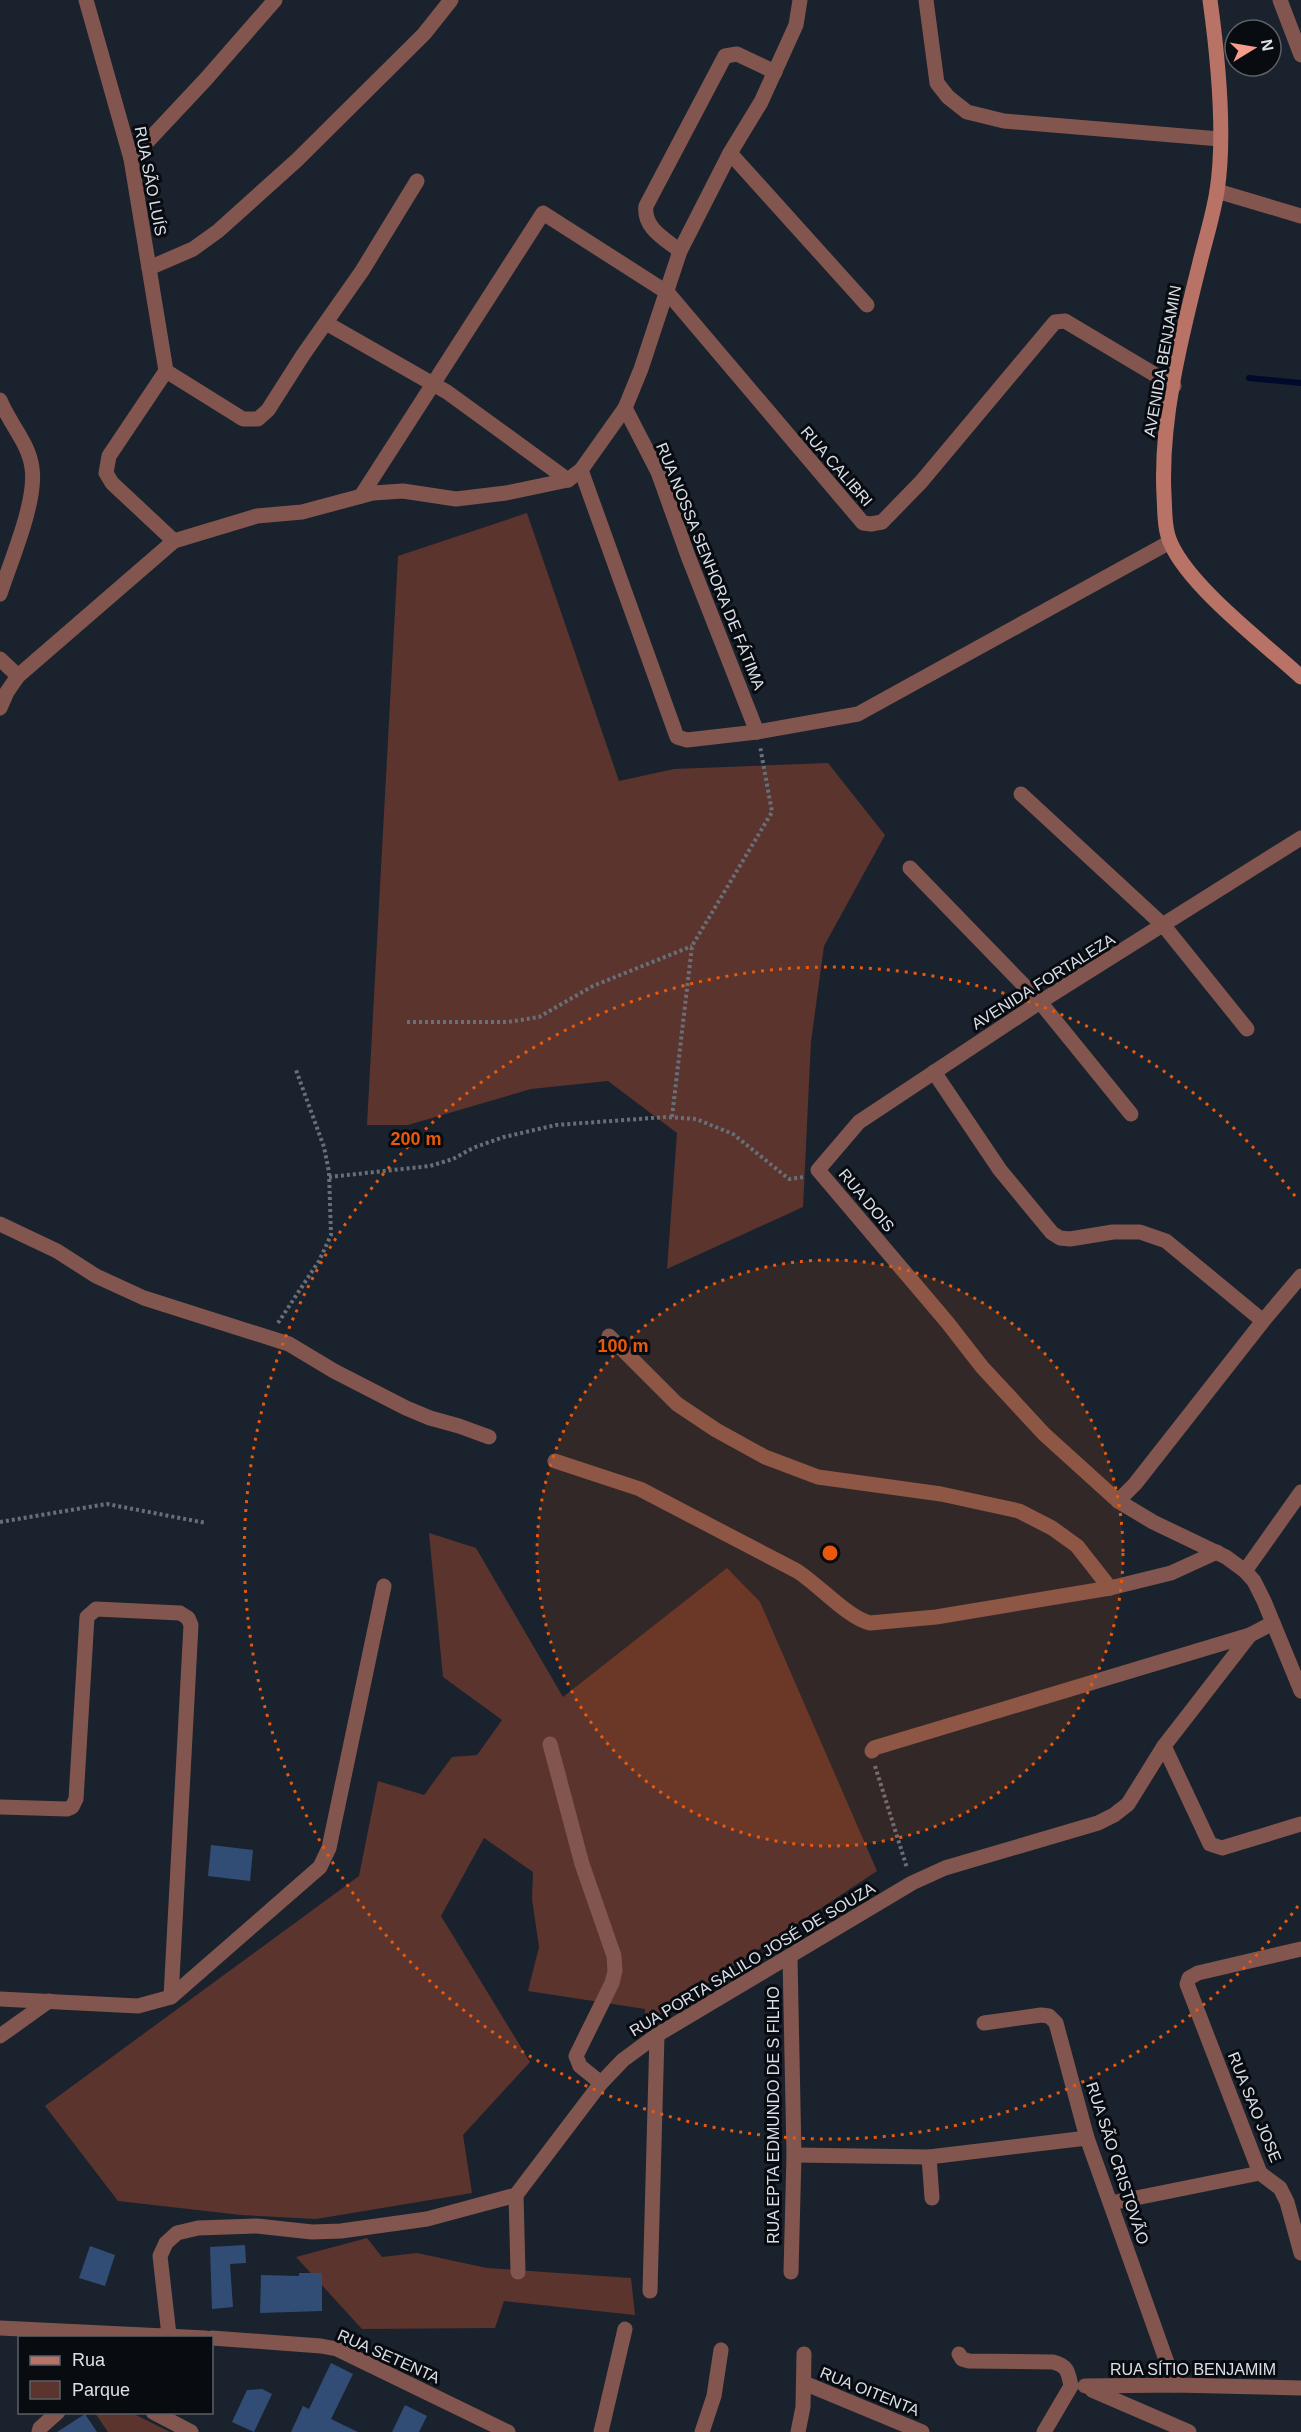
<svg xmlns="http://www.w3.org/2000/svg" width="1301" height="2432" viewBox="0 0 1301 2432" font-family="Helvetica,sans-serif">
<style>
.green{fill:#5b342d}
.lines{fill:none;stroke-linecap:round;stroke-linejoin:round}
.stream{stroke:#000a2c;stroke-width:6}
.building{fill:#314d75}
.path{stroke:#686f79;stroke-width:4;stroke-dasharray:3 3;stroke-linecap:butt}
.street{stroke:#82564e;stroke-width:15}
.secondary{stroke:#b97366;stroke-width:15}
.ring{fill:none;stroke:#e8590c;stroke-width:3;stroke-dasharray:3 6}
.labels{text-anchor:middle;stroke-width:6;stroke-linejoin:round;paint-order:stroke}
.street-label{font-size:16px;fill:#dbe0e8;stroke:#080b10}
.centre{fill:#e8590c;stroke:#080b10;stroke-width:3}
.ring-label{font-size:18px;text-anchor:middle;font-weight:bold;fill:#e8590c;stroke:#080b10;stroke-width:6;stroke-linejoin:round;paint-order:stroke}
</style>
<rect width="100%" height="100%" fill="#1a222d"/>
<!-- green -->
<g class="green">
<polygon points="527,513 619,781 674,769 828,763 885,835 824,946 811,1042 803,1207 667,1269 677,1133 608,1081 531,1089 408,1125 367,1125 398,556"/>
<polygon points="429,1533 476,1548 563,1697 727,1568 760,1602 877,1871 645,2025 645,2009 528,1991 539,1947 532,1899 533,1872 484,1838 441,1916 530,2062 463,2135 472,2193 316,2219 241,2215 118,2201 45,2106 359,1876 378,1781 424,1795 452,1757 477,1755 502,1720 443,1677"/>
<polygon points="367,2238 382,2257 417,2253 487,2268 631,2278 635,2315 504,2301 495,2328 362,2329 296,2257"/>
<polygon points="95,2413 132,2413 170,2432 108,2432"/>
</g>
<g class="lines">
<!-- stream -->
<polyline class="stream" points="1249,378 1301,383"/>
</g>
<!-- building -->
<g class="building">
<polygon points="211,1845 253,1850 250,1881 208,1876"/>
<polygon points="245,2245 246,2263 230,2264 233,2307 212,2309 210,2247"/>
<polygon points="90,2246 115,2255 105,2286 79,2278"/>
<polygon points="299,2273 322,2273 322,2311 260,2313 261,2275 299,2276"/>
<polygon points="331,2363 353,2374 331,2419 358,2432 291,2432 303,2406 309,2409"/>
<polygon points="262,2389 272,2394 254,2432 232,2422 247,2390"/>
<polygon points="405,2405 427,2416 419,2432 392,2432"/>
<polygon points="85,2414 97,2432 57,2432"/>
</g>
<g class="lines">
<!-- path -->
<g class="path">
<polyline points="407,1022 508,1022 539,1017 593,986 692,946"/>
<polyline points="672,1117 692,946 772,812 760,746"/>
<polyline points="329,1177 430,1166 453,1159 473,1148 504,1137 556,1125 666,1117 696,1119 733,1134 789,1179 804,1177"/>
<polyline points="278,1323 319,1261 331,1235 329,1172 324,1147 296,1070"/>
<polyline points="0,1522 107,1504 206,1523"/>
<polyline points="875,1766 907,1868"/>
</g>
<!-- street -->
<g class="street">
<polyline points="86,0 131,159 166,371"/>
<polyline points="926,0 937,83 948,97 967,112 1004,121 1220,139"/>
<polyline points="1280,0 1301,55"/>
<polyline points="730,153 867,305"/>
<polyline points="131,159 206,79 275,0"/>
<polyline points="1217,191 1301,216"/>
<path d="M680,251C665,239 643,228 646,206L725,56L737,54L775,72"/>
<polyline points="149,268 193,249 218,231 297,160 424,34 451,0"/>
<polyline points="326,323 447,392 568,480"/>
<polyline points="166,371 243,419 258,419 268,410 303,355 362,271 417,181"/>
<polyline points="166,371 109,456 106,473 112,483 174,541"/>
<path d="M0,400C9,423 29,443 32,468C37,501 11,560 0,594"/>
<polyline points="625,408 658,472 688,556 757,732 858,714 1170,542"/>
<polyline points="581,470 677,737 687,740 757,732"/>
<polyline points="361,496 543,213 668,293 863,523 871,524 882,522 921,482 1055,322 1065,321 1174,386"/>
<polyline points="0,659 18,676"/>
<polyline points="0,708 7,692 18,676 174,541 257,516 302,512 373,493 403,491 456,499 506,493 568,480 581,470 625,408 641,369 680,251 730,153 761,102 796,25 800,0"/>
<polyline points="1021,794 1164,926 1247,1029"/>
<polyline points="1301,838 1040,1002 859,1122 818,1170 947,1322 982,1367 1044,1434 1118,1501 1153,1522 1226,1557 1245,1571 1254,1581 1264,1601 1301,1691"/>
<polyline points="910,868 1040,1002 1131,1114"/>
<polyline points="934,1072 1000,1170 1052,1233 1060,1238 1070,1239 1113,1232 1140,1232 1166,1241 1263,1321"/>
<polyline points="0,1224 57,1251 96,1276 144,1298 289,1344 334,1371 406,1408 430,1418 459,1426 489,1437"/>
<polyline points="609,1336 677,1404 716,1430 765,1457 818,1477 941,1494 1019,1511 1052,1528 1077,1546 1110,1588"/>
<path d="M555,1461L640,1489L797,1571C819,1585 848,1618 870,1623L936,1617L1110,1588L1171,1573L1217,1552"/>
<polyline points="1118,1501 1135,1484 1263,1321 1301,1276"/>
<polyline points="1245,1571 1301,1492"/>
<polyline points="550,1744 582,1864 614,1956 615,1971 612,1983 576,2056 580,2066 601,2083"/>
<polyline points="1164,1746 1210,1844 1222,1848 1301,1824"/>
<polyline points="872,1751 874,1748 1250,1635"/>
<polyline points="0,1807 67,1809 72,1807 76,1799 87,1617 96,1609 180,1613 188,1618 191,1625 171,1997"/>
<polyline points="1301,1949 1198,1973 1189,1978 1187,1984 1260,2173 1280,2188 1287,2202 1301,2253"/>
<polyline points="790,1957 794,2155 791,2272"/>
<polyline points="0,1999 138,2006 171,1997 320,1867 329,1848 384,1586"/>
<polyline points="984,2023 1041,2015 1049,2016 1056,2023 1087,2138 1175,2385"/>
<polyline points="0,2036 49,2001"/>
<polyline points="794,2155 929,2157 1087,2138"/>
<polyline points="929,2157 932,2198"/>
<polyline points="516,2195 518,2272"/>
<polyline points="1111,2203 1260,2173"/>
<polyline points="650,2291 657,2035"/>
<polyline points="0,2328 206,2338"/>
<polyline points="169,2335 160,2256 166,2243 177,2233 198,2228 257,2226 312,2232 341,2231 427,2219 516,2195 601,2083 623,2060 657,2035 912,1883 945,1868 1098,1823 1114,1815 1128,1804 1164,1746 1250,1635 1273,1623"/>
<polyline points="212,2338 321,2346 337,2349 508,2432"/>
<path d="M959,2354L962,2359L969,2361L1053,2362C1068,2366 1068,2372 1071,2386"/>
<polyline points="804,2383 922,2432"/>
<polyline points="1085,2386 1175,2385 1301,2388"/>
<polyline points="1092,2390 1189,2432"/>
<polyline points="153,2412 191,2432"/>
<polyline points="39,2432 40,2428 58,2412"/>
<polyline points="601,2432 625,2329"/>
<polyline points="702,2432 714,2396 721,2350"/>
<polyline points="798,2432 803,2407 804,2354"/>
<polyline points="1044,2432 1071,2386"/>
</g>
<!-- secondary -->
<path class="secondary" d="M1210,0C1218,58 1226,133 1217,191C1213,216 1205,241 1199,266C1181,338 1160,420 1164,495C1165,511 1164,529 1171,544C1191,588 1264,643 1301,677"/>
</g>
<!-- distance rings -->
<circle cx="830" cy="1553" r="293" fill="#e8590c" fill-opacity=".12"/>
<g class="ring">
<circle cx="830" cy="1553" r="293"/>
<path d="M1298 1906A586 586 0 1 1 1298 1200"/>
</g>
<g class="labels">
<!-- street labels -->
<g class="street-label">
<text transform="translate(151 181) rotate(79)" y="6">RUA SÃO LUÍS</text>
<text transform="translate(1162 361) rotate(-80)" y="6">AVENIDA BENJAMIN</text>
<text transform="translate(837 466) rotate(49)" y="6">RUA CALIBRI</text>
<text transform="translate(711 566) rotate(68)" y="6">RUA NOSSA SENHORA DE FÁTIMA</text>
<text transform="translate(1043 981) rotate(-32)" y="6">AVENIDA FORTALEZA</text>
<text transform="translate(867 1200) rotate(50)" y="6">RUA DOIS</text>
<text transform="translate(752 1959) rotate(-31)" y="6">RUA PORTA SALILO JOSÉ DE SOUZA</text>
<text transform="translate(1255 2107) rotate(68)" y="6">RUA SAO JOSE</text>
<text transform="translate(773 2115) rotate(-90)" y="6">RUA EPTA EDMUNDO DE S FILHO</text>
<text transform="translate(1118 2163) rotate(72)" y="6">RUA SÃO CRISTOVÃO</text>
<text transform="translate(389 2356) rotate(24)" y="6">RUA SETENTA</text>
<text x="1193" y="2375">RUA SÍTIO BENJAMIM</text>
<text transform="translate(870 2391) rotate(22)" y="6">RUA OITENTA</text>
</g>
</g>
<circle cx="830" cy="1553" r="9" class="centre"/>
<g class="ring-label">
<text x="416" y="1145">200 m</text>
<text x="623" y="1352">100 m</text>
</g>
<!-- legend -->
<rect x="18" y="2336" width="195" height="78" fill="#080b10" stroke="#5c6066" stroke-width="1.5"/>
<rect x="30" y="2356" width="30" height="9" fill="#b97366" stroke="#5c6066" stroke-width="1.5"/>
<text x="72" y="2366" font-size="18" fill="#dbe0e8">Rua</text>
<rect x="30" y="2381" width="30" height="18" fill="#5b342d" stroke="#5c6066" stroke-width="1.5"/>
<text x="72" y="2396" font-size="18" fill="#dbe0e8">Parque</text>
<!-- north arrow -->
<g transform="translate(1253 48) rotate(79)"><circle r="28" fill="#080b10" stroke="#5c6066" stroke-width="1.5"/>
<path d="M0-4.5L10 22L0 15L-10 22Z" fill="#f49d8d"/>
<text y="-9" font-size="16" font-weight="bold" text-anchor="middle" fill="#dbe0e8">N</text>
</g>
</svg>
